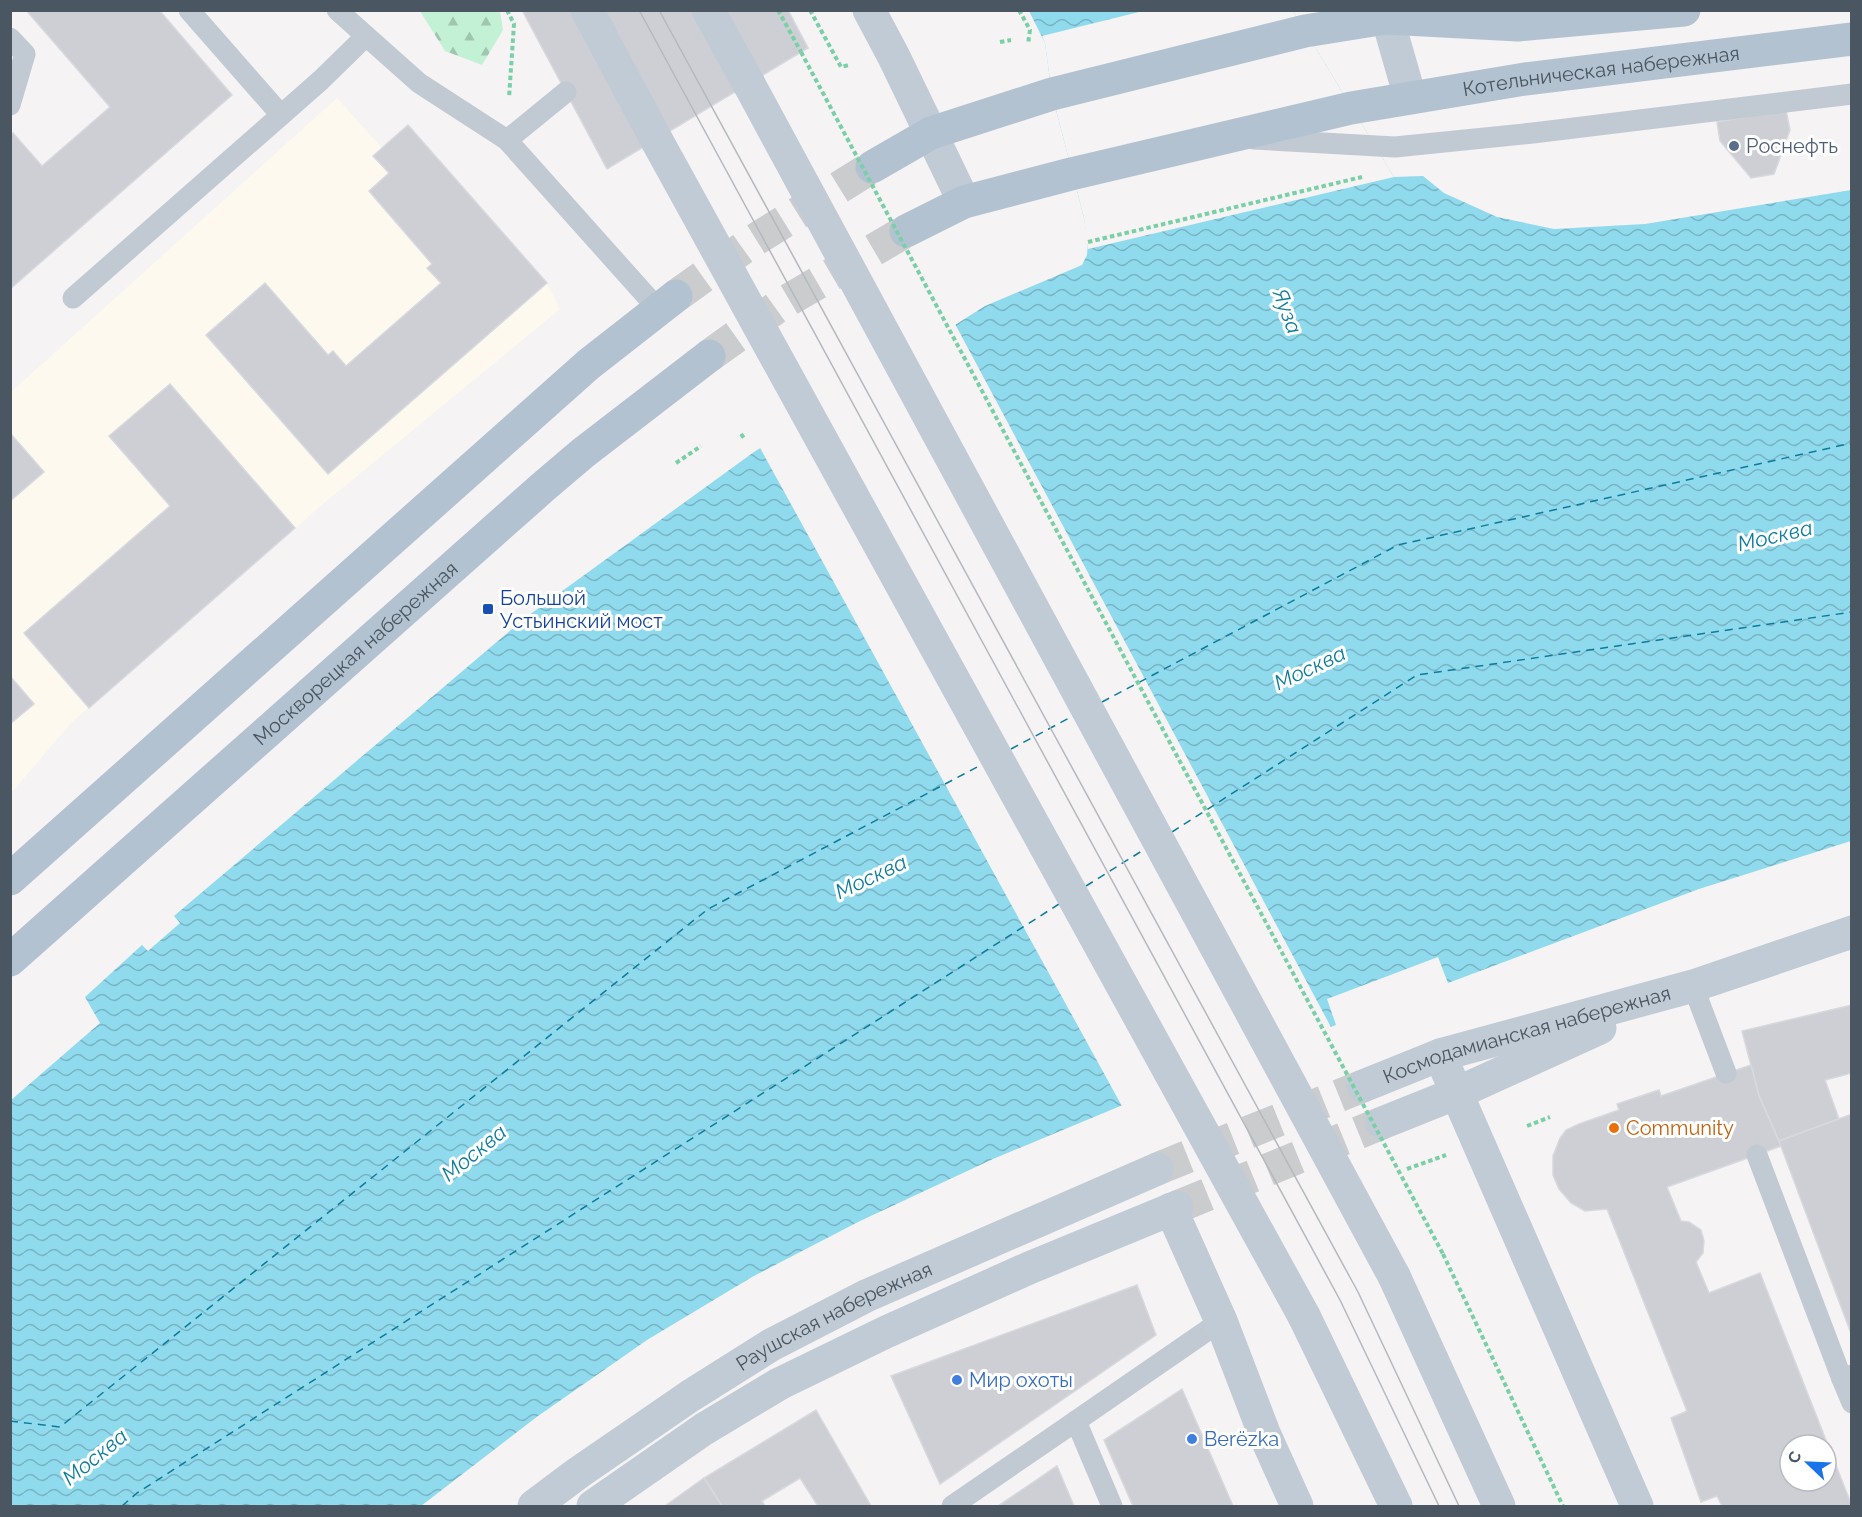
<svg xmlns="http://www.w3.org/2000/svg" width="1862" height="1517" viewBox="0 0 1862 1517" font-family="Raleway,sans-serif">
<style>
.commercial{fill:#fdf9ef}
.forest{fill:url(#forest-firs)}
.water{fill:url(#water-waves)}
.pier{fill:#f5f3f3}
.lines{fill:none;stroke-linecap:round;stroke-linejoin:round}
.ferry{stroke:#0c7c9b;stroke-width:1.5;stroke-dasharray:8 6;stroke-linecap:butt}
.building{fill:#cdcfd5;stroke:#d7d9de;stroke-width:1.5;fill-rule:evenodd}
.secondary-tunnel{stroke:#caccce;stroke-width:33;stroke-dasharray:33 16;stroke-linecap:butt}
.primary-tunnel{stroke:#caccce;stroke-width:33;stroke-dasharray:33 16;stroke-linecap:butt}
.path{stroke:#7ad0a6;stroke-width:4;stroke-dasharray:4.5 3;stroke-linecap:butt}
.lane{stroke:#c1cad2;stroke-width:21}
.secondary{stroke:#c1cbd6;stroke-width:33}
.primary{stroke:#b3c2d1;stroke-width:33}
.tram{stroke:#b5b8bd;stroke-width:1.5}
.path-bridge{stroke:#7ad0a6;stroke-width:4;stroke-dasharray:4.5 3;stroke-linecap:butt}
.secondary-bridge{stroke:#c1cbd6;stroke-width:33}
.service-dot{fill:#5c6f8a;stroke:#fff;stroke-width:2}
.transit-dot{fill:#1a4fb4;stroke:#fff;stroke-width:2}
.food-dot{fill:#e8710a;stroke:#fff;stroke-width:2}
.shop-dot{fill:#3f7fe0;stroke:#fff;stroke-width:2}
.labels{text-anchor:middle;stroke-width:6;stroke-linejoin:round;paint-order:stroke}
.street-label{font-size:20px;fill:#4a5661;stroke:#fff}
.service-label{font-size:20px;fill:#4e5e75;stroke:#fff;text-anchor:start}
.transit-label{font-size:20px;fill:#164399;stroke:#fff;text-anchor:start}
.food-label{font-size:20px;fill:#c56008;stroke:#fff;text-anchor:start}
.shop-label{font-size:20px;fill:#366cbe;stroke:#fff;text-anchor:start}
.water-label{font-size:21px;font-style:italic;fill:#0c7c9b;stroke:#fff}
</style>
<defs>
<pattern id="forest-firs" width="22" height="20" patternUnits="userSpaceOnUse" patternTransform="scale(1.5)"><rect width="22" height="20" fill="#c3f1d5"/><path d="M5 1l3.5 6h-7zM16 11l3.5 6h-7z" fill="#a0c6b0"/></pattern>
<pattern id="water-waves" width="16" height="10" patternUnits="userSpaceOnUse" patternTransform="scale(1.5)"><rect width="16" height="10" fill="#90daee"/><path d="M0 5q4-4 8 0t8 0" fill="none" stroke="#78b4c4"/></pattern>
</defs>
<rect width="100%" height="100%" fill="#f5f3f3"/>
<!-- commercial -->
<polygon class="commercial" points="337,98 382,148 408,125 547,283 560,309 323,504 73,721 11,793 11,392"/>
<!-- forest -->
<polygon class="forest" points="420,11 500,11 503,30 482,65 445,51"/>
<!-- water -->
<polygon class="water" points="1029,11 1293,11 1394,177 1423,176 1444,193 1497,217 1554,229 1645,224 1851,190 1851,841 1699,889 1448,983 1438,957 1327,999 1336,1025 1142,1097 993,1159 860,1221 752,1277 647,1340 538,1416 421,1506 11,1506 10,1101 100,1023 85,997 142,945 148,951 180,923 174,916 525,618 754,452 985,306 1082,265 1087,255 1088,242 1084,218 1052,94 1045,43"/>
<!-- pier -->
<g class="pier">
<polygon points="1143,11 1293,11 1394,177 1088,249 1084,218 1052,94 1045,43 1042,36"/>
<polygon points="954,322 1332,1029 1123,1108 759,446"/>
</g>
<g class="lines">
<!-- ferry -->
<g class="ferry">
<polyline points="1102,702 1398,545 1852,443"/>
<polyline points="1011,749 1073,716"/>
<polyline points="1172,832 1417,675 1852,612"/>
<polyline points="1086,886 1145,849"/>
<polyline points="10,1421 60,1427 708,909 983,764"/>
<polyline points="122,1506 137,1493 1059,904"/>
</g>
</g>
<!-- building -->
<g class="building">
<polygon points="26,10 159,10 232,95 10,289 10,135 13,133 42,166 110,107"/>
<polygon points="522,10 788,10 808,48 607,169"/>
<polygon points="1786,110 1790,130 1774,174 1751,178 1720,141 1717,122"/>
<polygon points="408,125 547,283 328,474 206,335 265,283 328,355 333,351 346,366 441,283 427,268 432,264 369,191 389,173 373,156"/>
<polygon points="170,384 295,528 89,708 24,633 170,506 109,436"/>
<polygon points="10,433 44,472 10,501"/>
<polygon points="10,676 34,704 10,724"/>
<polygon points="1852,1005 1852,1073 1825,1080 1839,1119 1779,1141 1759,1096 1742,1031"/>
<path d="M1751,1065L1759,1096L1781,1146L1667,1187L1681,1221L1689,1222L1701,1230L1704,1241L1703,1253L1696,1262L1709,1293L1760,1273L1852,1506H1722L1717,1496L1701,1502L1671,1418L1687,1411L1607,1209L1585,1211L1571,1203L1559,1189L1553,1175V1156L1560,1138L1566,1130L1579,1124L1619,1110L1617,1104L1659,1090L1661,1096ZM1790,1445H1826V1481H1790Z"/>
<polygon points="1852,1114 1852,1336 1779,1141"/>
<polygon points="1137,1285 1156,1335 940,1484 891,1376"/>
<polygon points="1182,1389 1233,1506 1133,1506 1104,1440"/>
<polygon points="816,1410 871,1506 818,1506 800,1478 762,1501 765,1506 722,1506 704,1478"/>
<polygon points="1057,1466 1074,1506 998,1506"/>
<polygon points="704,1478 722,1506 665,1506"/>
</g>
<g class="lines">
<!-- secondary-tunnel -->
<g class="secondary-tunnel">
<polyline points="1157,1169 1363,1086"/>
<polyline points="1177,1207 1382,1123"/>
</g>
<!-- primary-tunnel -->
<g class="primary-tunnel">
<polyline points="676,296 753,241 872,167"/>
<polyline points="709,356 780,305 906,231"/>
</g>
<!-- path -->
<g class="path">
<polyline points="507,10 514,24 509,98"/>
<polyline points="778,10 801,52"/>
<polyline points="810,10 841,67 849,65"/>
<polyline points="1019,10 1030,30 1028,44"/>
<polyline points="1000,42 1011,40"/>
<polyline points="1088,242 1362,177"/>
<polyline points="741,434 744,438"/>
<polyline points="676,463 701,446"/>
<polyline points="1527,1126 1550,1117"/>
<polyline points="1407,1169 1446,1155"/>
<polyline points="1443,1254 1563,1506"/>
</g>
<!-- lane -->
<g class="lane">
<polyline points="189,10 281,115"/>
<polyline points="337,10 419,83 507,140 658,309"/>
<polyline points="10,38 25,54 10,105"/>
<polyline points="1253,139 1395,147 1533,133 1852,94"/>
<polyline points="507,140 566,92"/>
<polyline points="73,298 321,80 366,36"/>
<polyline points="1693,986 1726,1073"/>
<polyline points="1757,1155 1842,1379"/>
<polyline points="1852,1375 1842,1379 1852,1403"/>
<polyline points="952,1506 1076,1421"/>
<polyline points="1112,1506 1076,1421 1221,1321"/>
</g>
<!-- secondary -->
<g class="secondary">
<polyline points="587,10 656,139"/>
<polyline points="708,10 749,84"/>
<polyline points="869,10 894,57 964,202"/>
<polyline points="1385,10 1410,97"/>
<polyline points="1440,1055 1637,1506"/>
<path id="s1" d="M1363,1086L1440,1055L1693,986L1852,932"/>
<polyline points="1382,1123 1457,1093 1600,1028"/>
<polyline points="1171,1209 1221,1321 1264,1433 1297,1506"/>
<polyline points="1394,1276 1499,1506"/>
<polyline points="1304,1316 1396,1506"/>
<path id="s2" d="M534,1506L578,1473L690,1396L771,1345L868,1295L1157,1169"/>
<polyline points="593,1506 704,1429 779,1384 886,1332 1029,1268 1177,1207"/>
</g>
<!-- primary -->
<g class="primary">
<polyline points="872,167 931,133 1052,94 1305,31 1386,18 1518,25 1684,10"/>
<path id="s3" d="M906,231L964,202L1071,174L1351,108L1525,79L1852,39"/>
<polyline points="10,879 544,404 589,364 676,296"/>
<path id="s4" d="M10,960L543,487L583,453L709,356"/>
</g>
<!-- tram -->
<g class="tram">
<polyline points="639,10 1340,1300 1439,1506"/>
<polyline points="659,10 1358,1292 1459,1506"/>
</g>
<!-- path-bridge -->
<polyline class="path-bridge" points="801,52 1443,1254"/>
<!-- secondary-bridge -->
<g class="secondary-bridge">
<polyline points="749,84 1394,1276"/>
<polyline points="656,139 1304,1316"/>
</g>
</g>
<!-- markers -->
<circle class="service-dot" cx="1734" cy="146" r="6"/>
<rect class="transit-dot" x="482" y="603" width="12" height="12" rx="3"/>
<circle class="food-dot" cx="1614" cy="1128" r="6"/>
<g class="shop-dot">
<circle cx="957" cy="1380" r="6"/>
<circle cx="1192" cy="1439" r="6"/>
</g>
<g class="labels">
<!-- street labels -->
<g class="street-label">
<text dy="7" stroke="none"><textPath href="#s3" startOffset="716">Котельническая набережная</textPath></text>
<text dy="7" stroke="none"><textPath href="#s4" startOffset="462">Москворецкая набережная</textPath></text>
<text dy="7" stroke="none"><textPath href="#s1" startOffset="172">Космодамианская набережная</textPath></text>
<text dy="7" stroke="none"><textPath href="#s2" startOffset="356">Раушская набережная</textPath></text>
</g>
<!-- service labels -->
<g class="service-label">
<text x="1746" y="153">Роснефть</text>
</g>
<!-- transit labels -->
<g class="transit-label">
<text x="500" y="605">Большой<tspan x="500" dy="23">Устьинский мост</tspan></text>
</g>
<!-- food labels -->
<g class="food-label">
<text x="1626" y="1135">Community</text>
</g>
<!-- shop labels -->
<g class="shop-label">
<text x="969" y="1387">Мир охоты</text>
<text x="1204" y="1446">Berёzka</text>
</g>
<!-- water labels -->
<g class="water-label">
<text transform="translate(1287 311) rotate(69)" y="7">Яуза</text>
<text transform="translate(1775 536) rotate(-13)" y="7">Москва</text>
<text transform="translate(1310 668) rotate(-25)" y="7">Москва</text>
<text transform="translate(871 877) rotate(-25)" y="7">Москва</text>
<text transform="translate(474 1153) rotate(-39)" y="7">Москва</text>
<text transform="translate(95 1457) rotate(-39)" y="7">Москва</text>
</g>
</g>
<!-- border -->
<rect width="1862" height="1517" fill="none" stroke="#4a5661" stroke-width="24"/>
<!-- north arrow -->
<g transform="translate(1808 1463) rotate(293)"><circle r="28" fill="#ffffff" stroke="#b7bbc0" stroke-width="1.5"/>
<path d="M0-4.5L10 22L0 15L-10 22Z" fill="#1a73e8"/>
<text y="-9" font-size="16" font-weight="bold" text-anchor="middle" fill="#4a5661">С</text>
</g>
</svg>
